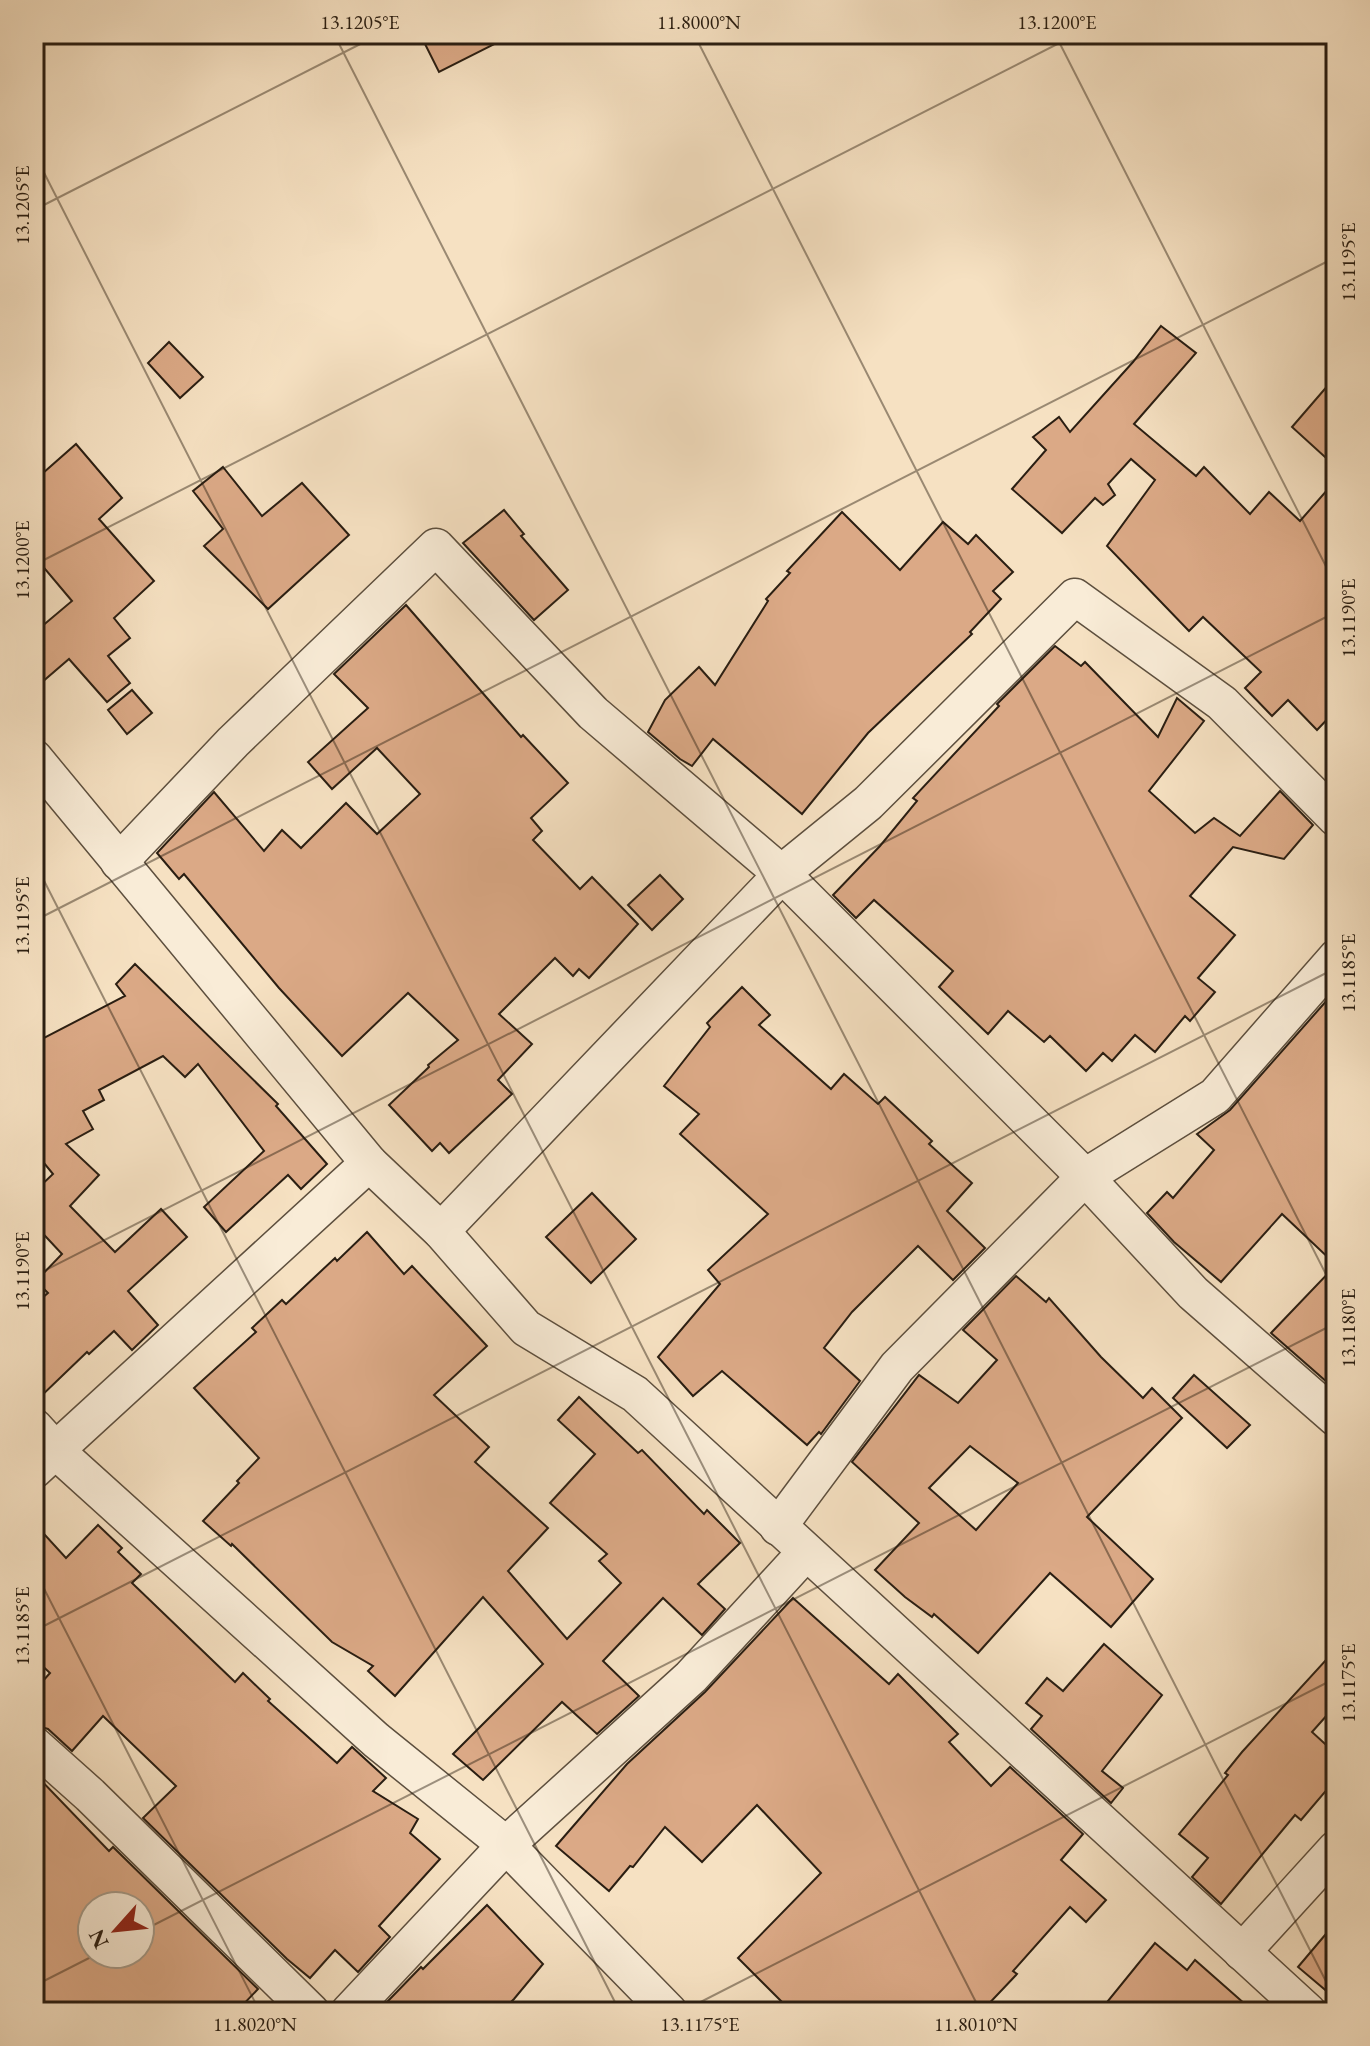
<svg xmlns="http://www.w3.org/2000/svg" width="1370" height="2046" viewBox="0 0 1370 2046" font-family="'EB Garamond',serif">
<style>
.building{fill:#dba986;stroke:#2a1e12;stroke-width:2;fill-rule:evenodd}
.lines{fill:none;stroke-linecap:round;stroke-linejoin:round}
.minor-casing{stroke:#5d4f3e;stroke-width:39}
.minor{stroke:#f9ecd7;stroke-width:36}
.ticks{fill:none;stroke:#2a1e12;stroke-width:2;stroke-opacity:0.45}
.neatline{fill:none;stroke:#2a1e12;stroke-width:3}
.ticks-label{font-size:20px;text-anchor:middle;fill:#2a1e12}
</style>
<rect width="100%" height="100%" fill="#f6e1c2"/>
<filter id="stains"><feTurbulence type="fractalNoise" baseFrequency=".0025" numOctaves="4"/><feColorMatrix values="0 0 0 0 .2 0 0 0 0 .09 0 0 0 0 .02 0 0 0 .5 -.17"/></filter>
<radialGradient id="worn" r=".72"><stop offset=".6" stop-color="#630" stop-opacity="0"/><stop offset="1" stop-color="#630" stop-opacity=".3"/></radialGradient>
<!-- building -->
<g class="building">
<polygon points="420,34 514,34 439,72"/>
<polygon points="1161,326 1196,353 1134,424 1196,476 1204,467 1250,514 1269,492 1300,521 1336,480 1336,710 1317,730 1288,700 1272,716 1245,688 1261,672 1203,617 1189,631 1107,546 1155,480 1131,459 1108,484 1115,495 1103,505 1095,498 1062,533 1012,489 1046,450 1033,437 1059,417 1070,432 1133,362"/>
<polygon points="169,342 203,377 180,398 148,363"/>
<polygon points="1336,376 1336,467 1292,427"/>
<polygon points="76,444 122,498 99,519 154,581 114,618 130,638 108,656 130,683 107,702 69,659 34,689 34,633 72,601 34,556 34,481"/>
<polygon points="223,467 262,516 302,483 349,535 268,609 204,546 223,529 193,491"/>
<polygon points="504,510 524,534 521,536 568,590 534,620 463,543"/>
<polygon points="842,512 900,570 943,522 968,544 976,535 1013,572 993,591 1001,599 970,632 972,634 868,733 802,814 713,739 692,766 680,759 648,732 665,700 699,667 715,685 768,601 766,599 790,573 787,571"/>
<polygon points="406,605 521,737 523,735 568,783 531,818 542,831 533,840 580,889 592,877 638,924 589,978 579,969 573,976 555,958 499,1014 532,1044 498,1080 512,1094 449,1153 440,1143 432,1151 389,1105 429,1067 428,1065 458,1040 408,993 342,1056 279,988 184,874 179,879 157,853 214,792 264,851 282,830 301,848 346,803 377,834 420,794 377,748 332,789 308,762 368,708 334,674"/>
<polygon points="1055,646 1081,666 1085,662 1158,737 1177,698 1204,721 1149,791 1195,833 1214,818 1240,836 1280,791 1313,825 1284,859 1233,847 1190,896 1235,935 1198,978 1215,992 1190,1021 1185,1016 1155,1052 1135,1035 1112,1061 1103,1053 1086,1071 1050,1036 1044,1042 1008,1011 988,1034 939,987 953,971 874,900 856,918 833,895 880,846 917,801 913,798 999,706 997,704"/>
<polygon points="132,690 152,713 127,734 108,710"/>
<polygon points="660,875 683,899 652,930 628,905"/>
<polygon points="135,964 278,1104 276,1106 327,1164 301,1189 288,1175 226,1232 204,1207 264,1151 198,1064 185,1077 163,1056 99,1090 104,1100 83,1111 93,1129 66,1144 99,1175 70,1206 115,1252 161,1209 187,1237 128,1291 158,1325 132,1350 114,1331 89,1354 87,1352 34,1403 34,1305 48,1293 36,1281 62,1254 34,1224 34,1192 53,1174 40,1158 34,1162 34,1043 125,996 116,984"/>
<polygon points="742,987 770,1015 759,1025 831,1089 844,1074 878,1104 885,1097 932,1141 929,1144 972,1183 947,1211 985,1248 953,1280 918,1246 852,1312 824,1348 860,1381 821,1434 819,1432 807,1445 722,1371 693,1396 658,1357 720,1284 708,1270 768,1214 680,1134 699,1114 664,1086 710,1027 707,1023"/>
<polygon points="1336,990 1336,1265 1282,1214 1221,1282 1174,1242 1147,1213 1167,1192 1173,1198 1214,1150 1197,1134 1230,1110"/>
<polygon points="592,1193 636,1239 591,1283 546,1237"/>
<polygon points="367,1232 404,1274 412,1266 487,1346 434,1395 489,1447 475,1462 548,1528 508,1571 567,1639 621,1583 599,1561 607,1554 550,1503 595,1454 558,1420 579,1397 638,1453 642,1450 704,1514 707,1510 740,1543 698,1584 725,1609 702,1635 663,1598 603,1661 639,1696 597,1734 562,1702 483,1780 453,1754 543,1664 483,1597 395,1696 368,1671 373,1666 332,1642 232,1544 231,1546 203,1521 239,1483 237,1481 259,1458 194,1388 256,1332 252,1328 282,1300 286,1304 335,1258 337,1261"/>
<polygon points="1336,1265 1336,1390 1271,1333"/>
<path d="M1016,1276L1046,1302L1049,1298L1101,1357L1143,1398L1152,1388L1182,1418L1087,1517L1153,1579L1111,1627L1050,1573L978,1653L934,1614L932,1617L905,1597L875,1570L919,1523L852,1462L919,1375L958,1403L997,1360L963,1330ZM970,1446L1018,1483L976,1530L929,1488Z"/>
<polygon points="1194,1375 1250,1425 1227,1448 1173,1398"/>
<polygon points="34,1523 66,1558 98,1525 122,1548 118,1552 141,1574 132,1583 235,1682 243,1673 270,1699 268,1701 337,1763 352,1747 386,1778 373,1791 418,1819 410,1833 440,1859 379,1926 390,1937 358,1972 335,1950 310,1978 287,1959 143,1818 176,1786 103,1716 72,1751 48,1729 34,1725 34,1691 50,1673 34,1658"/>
<polygon points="793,1598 889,1684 898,1674 958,1734 949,1742 991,1786 1010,1767 1083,1834 1061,1860 1106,1900 1086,1922 1070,1907 1013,1971 1017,1974 981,2012 792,2012 738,1958 821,1873 757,1805 702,1862 665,1827 633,1867 630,1866 609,1891 556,1846 627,1764 705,1692"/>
<polygon points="1104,1644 1162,1695 1102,1771 1123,1788 1111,1803 1031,1729 1042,1716 1026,1703 1047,1678 1063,1691"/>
<polygon points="1336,1649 1336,1705 1312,1732 1336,1754 1336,1779 1301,1820 1295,1815 1221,1904 1192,1877 1208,1858 1179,1834 1228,1775 1225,1773 1242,1752"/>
<path d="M34,1773L109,1851L113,1847L258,1989L236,2012H34ZM92,1906H140V1954H92Z"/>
<polygon points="487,1905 543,1964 514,1999 501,2012 400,2012 388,2001 421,1967 423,1969"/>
<polygon points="1336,1922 1336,1999 1298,1967"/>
<polygon points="1155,1943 1187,1970 1195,1960 1254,2012 1099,2012"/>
</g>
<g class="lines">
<!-- minor casing -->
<g class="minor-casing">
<g id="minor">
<polyline points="34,758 369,1163 441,1231 526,1328 635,1394 1308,2012"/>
<polyline points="119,862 233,742 436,547 593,713 782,874 1085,1177 1193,1293 1336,1418"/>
<polyline points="441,1231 788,868 868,803 1075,597 1222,703 1336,818"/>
<polyline points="34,1427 56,1451 376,1740 506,1845 669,2012"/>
<polyline points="34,1470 369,1163"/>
<polyline points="778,1527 897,1367 1085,1177 1215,1096 1336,958"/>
<polyline points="34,1745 90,1795 311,2012"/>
<polyline points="1242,1952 1336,1849"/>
<polyline points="349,2012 506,1845 691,1677 806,1552"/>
</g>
</g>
<!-- minor -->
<use href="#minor" class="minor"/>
</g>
<!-- ticks -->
<path class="ticks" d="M334,34L1336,2001M694,34L1336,1294M1055,34L1336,586M34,153L981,2012M34,210L380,34M34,565L1077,34M34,861L620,2012M34,921L1336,257M34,1276L1336,612M34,1569L260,2012M34,1631L1336,968M140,1932L1336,1323M34,1986L97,1954M681,2012L1336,1678"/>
<!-- margin -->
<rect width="1370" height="2046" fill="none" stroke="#f6e1c2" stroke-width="88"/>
<!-- north arrow -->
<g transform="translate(116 1930) rotate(243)"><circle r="38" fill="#f9ecd7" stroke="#a69a88" stroke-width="2"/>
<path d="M0-6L14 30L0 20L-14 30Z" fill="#8f2418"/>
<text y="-12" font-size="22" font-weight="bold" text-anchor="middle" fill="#2a1e12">N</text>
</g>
<rect x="44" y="44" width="1282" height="1958" class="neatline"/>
<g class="ticks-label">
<text x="360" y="29">13.1205°E</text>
<text x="699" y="29">11.8000°N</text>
<text x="1057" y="29">13.1200°E</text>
<text transform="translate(22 205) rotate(-90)" y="7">13.1205°E</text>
<text transform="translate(1348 262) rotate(-90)" y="7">13.1195°E</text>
<text transform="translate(22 560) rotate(-90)" y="7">13.1200°E</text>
<text transform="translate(1348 618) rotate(-90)" y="7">13.1190°E</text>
<text transform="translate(22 916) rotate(-90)" y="7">13.1195°E</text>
<text transform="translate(1348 973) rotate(-90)" y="7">13.1185°E</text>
<text transform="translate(22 1271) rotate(-90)" y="7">13.1190°E</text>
<text transform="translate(1348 1328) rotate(-90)" y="7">13.1180°E</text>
<text transform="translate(22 1626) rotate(-90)" y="7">13.1185°E</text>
<text transform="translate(1348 1683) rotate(-90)" y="7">13.1175°E</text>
<text x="255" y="2031">11.8020°N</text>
<text x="700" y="2031">13.1175°E</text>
<text x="976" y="2031">11.8010°N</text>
</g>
<rect width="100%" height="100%" filter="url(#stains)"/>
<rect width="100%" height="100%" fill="url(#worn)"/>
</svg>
